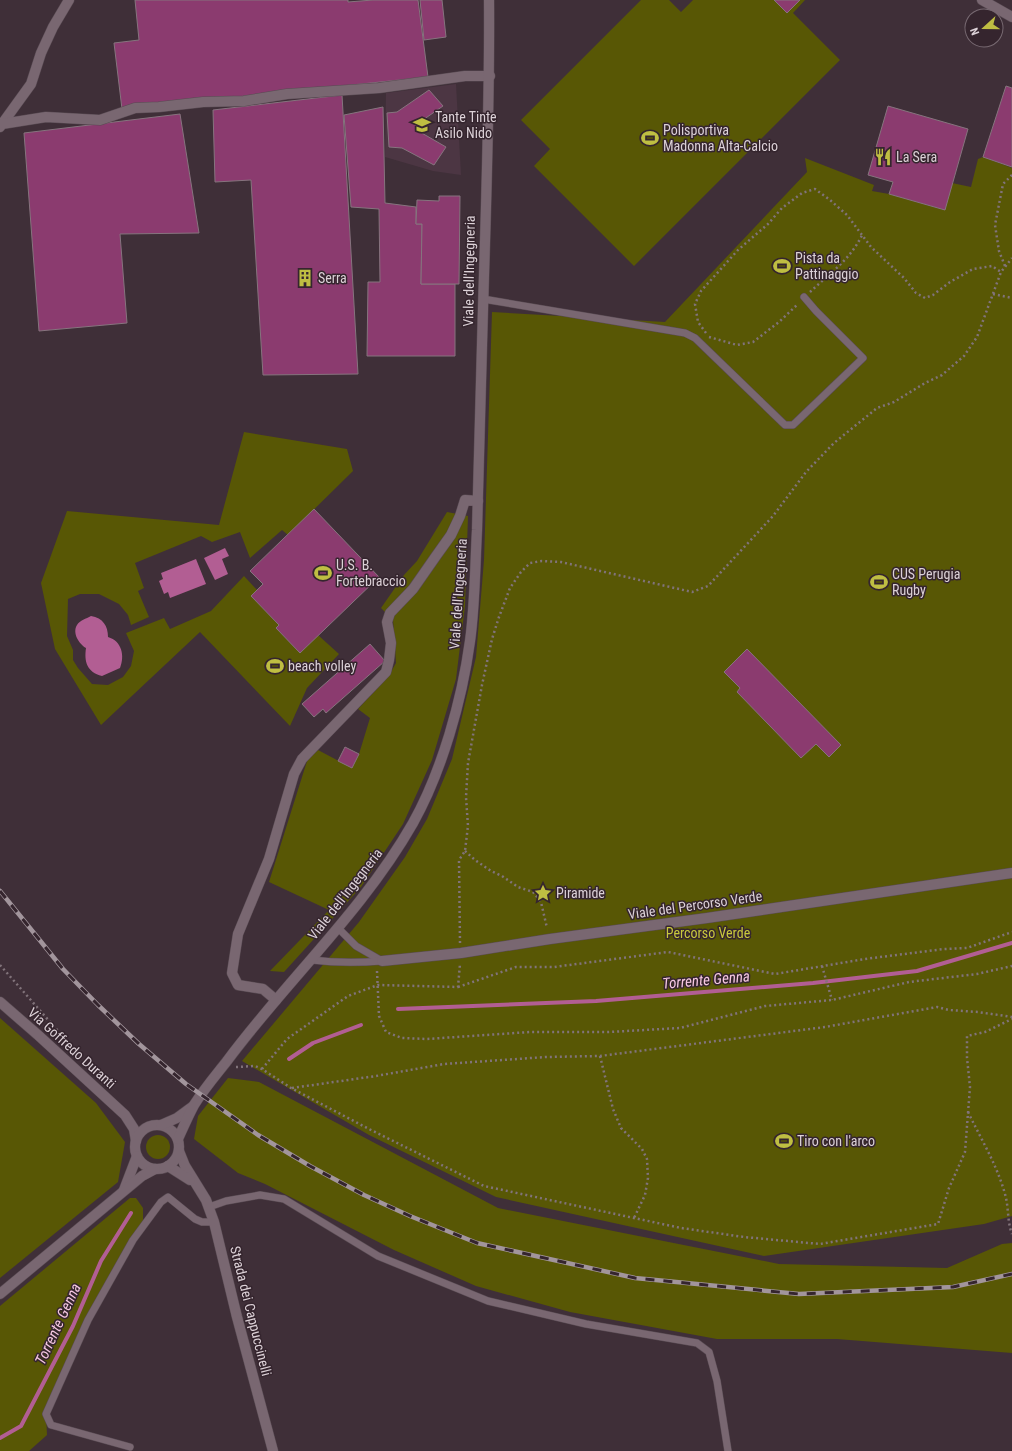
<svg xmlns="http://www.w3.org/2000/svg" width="1012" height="1451" viewBox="0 0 1012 1451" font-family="'Roboto Condensed',sans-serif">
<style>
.built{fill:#4c3643}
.green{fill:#585705}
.water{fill:#b25e93}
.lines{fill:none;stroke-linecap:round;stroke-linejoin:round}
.stream{stroke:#b25e93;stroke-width:4}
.building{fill:#8b3b6f;stroke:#86747e}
.service-casing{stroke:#594b53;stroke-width:8}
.pedestrian-casing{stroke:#594b53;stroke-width:11}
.minor-casing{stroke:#594b53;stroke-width:11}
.tertiary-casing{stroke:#594b53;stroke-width:11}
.path{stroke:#81737a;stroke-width:2.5;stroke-dasharray:2 3;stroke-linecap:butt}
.service{stroke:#796771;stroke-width:7}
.pedestrian{stroke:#796771;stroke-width:10}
.minor{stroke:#796771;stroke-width:10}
.tertiary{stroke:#796771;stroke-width:10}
.rail-casing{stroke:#a2959c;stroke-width:4.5}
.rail{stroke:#35252e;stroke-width:3;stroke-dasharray:9;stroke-linecap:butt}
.labels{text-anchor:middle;stroke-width:3;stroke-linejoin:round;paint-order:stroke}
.poi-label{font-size:14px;fill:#dcd1d7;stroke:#35252e;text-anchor:start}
.street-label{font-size:14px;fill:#dcd1d7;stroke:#35252e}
.park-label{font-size:14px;fill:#c9c93c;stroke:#35252e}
.water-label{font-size:15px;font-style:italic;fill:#f6c8e2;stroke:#35252e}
</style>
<rect width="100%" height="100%" fill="#3f2f38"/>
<!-- built -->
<polygon class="built" points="456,84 461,175 433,171 385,157 386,93"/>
<!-- green -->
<g class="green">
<polygon points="641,0 669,0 681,12 693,0 805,0 793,13 840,60 634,266 534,166 550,149 521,120"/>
<polygon points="983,157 1012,168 1012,1216 984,1224 764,1256 496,1197 369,1135 242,1061 359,922 405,857 427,819 452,759 476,657 484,560 492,312 665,322 807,172 805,158 874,185 872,191 889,194 944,210 952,183 971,187 978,159"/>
<polygon points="244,432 347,449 353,471 288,535 282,530 250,558 240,532 212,542 201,536 135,563 144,588 138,591 149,617 131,625 128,615 119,604 99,594 80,594 68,599 67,636 73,650 73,660 78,668 92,684 108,685 123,677 131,666 134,651 126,633 164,618 170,629 211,611 244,576 257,590 251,596 279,625 276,628 300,653 318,635 339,654 307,688 290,726 200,632 101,725 55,649 41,583 67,511 219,525"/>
<polygon points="447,512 468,516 465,606 456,679 432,760 403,824 361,887 284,972 270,971 329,910 269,882 308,758 318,750 352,768 359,754 370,718 358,709 388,677 396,663 393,620 381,608 404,575 417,561"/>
<polygon points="0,1018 96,1103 125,1142 118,1182 0,1278"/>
<polygon points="228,1078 259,1082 498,1208 779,1264 947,1268 1002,1244 1012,1243 1012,1353 837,1339 717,1339 570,1312 476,1286 394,1250 265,1184 238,1173 194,1139 198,1116"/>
<circle cx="158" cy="1147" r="12"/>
<polygon points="130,1198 136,1198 143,1208 143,1227 88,1320 46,1414 47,1435 29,1451 0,1451 0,1306"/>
</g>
<!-- water -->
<g class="water">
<polygon points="225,548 229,556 222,559 228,574 215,580 204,558"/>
<polygon points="196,559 206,584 170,598 168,592 164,594 159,581 163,579 161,573"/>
<path d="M91,616C103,618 108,626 108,637C122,641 125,656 120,668L102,676C87,672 84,662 86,648C79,644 72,633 77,625C80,620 86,619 91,616Z"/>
</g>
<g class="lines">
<!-- stream -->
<g class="stream">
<polyline points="398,1009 596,1001 813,983 917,971 1012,943"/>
<polyline points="289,1059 313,1043 361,1025"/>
<polyline points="0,1438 21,1426 73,1326 101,1261 131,1213"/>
</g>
</g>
<!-- building -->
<g class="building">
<polygon points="135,0 348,0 348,2 373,0 418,0 428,77 122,109 114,43 139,40"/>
<polygon points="420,0 442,0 446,37 424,40"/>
<polygon points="774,0 800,0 787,13"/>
<polygon points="1006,86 1012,88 1012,167 983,157"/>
<polygon points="429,90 443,106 420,122 420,132 446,147 434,165 402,148 389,147 387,113 397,112"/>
<polygon points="342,95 358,374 263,375 251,180 215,182 213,110"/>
<polygon points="888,106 968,129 945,210 889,194 893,182 868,175"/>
<polygon points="383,107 385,203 416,207 416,224 422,224 421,284 455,284 455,356 367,356 368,282 380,282 379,209 351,207 344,115"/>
<polygon points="180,114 199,233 120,234 127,323 39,331 24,133"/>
<polygon points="439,196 460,196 459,284 421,284 422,224 416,224 417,200 439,201"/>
<polygon points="314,509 379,577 300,653 276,628 279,625 251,596 263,584 250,571"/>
<polygon points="370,644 385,661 326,713 323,709 314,717 302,704"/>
<polygon points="747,649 841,745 829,757 816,744 801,758 737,692 740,688 724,672"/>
<polygon points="345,747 359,754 352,768 338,761"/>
</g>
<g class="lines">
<!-- service casing -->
<g class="service-casing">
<g id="service">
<polyline points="483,299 685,333 695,338 785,425 793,425 863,358 816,311 804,297"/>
<polyline points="338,928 356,946 382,961"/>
<path d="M312,960C336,963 357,963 382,961"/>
<polyline points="209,1207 226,1201 260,1195 284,1199 378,1256 488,1301 586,1324 697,1343 709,1352 717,1381 728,1451"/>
<polyline points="130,1447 51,1425 46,1414 88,1320 133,1240 161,1202 168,1197 195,1219 202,1222 214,1222"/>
</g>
</g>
<!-- pedestrian casing -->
<g class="pedestrian-casing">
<polyline id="pedestrian" points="382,961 461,953 550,939 707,918 1012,873"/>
</g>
<!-- minor casing -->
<g class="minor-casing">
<g id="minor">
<polyline points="982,0 1012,17"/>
<polyline points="2,124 31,84 41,53 53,27 69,0"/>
<polyline points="0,127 2,124 46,117 100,120 135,108 159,107 203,102 244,101 287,94 379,88 465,76 490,76"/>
<polyline points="276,1000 263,989 238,985 232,973 238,934 269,859 294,774 302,759 386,672 389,660 391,643 387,622 390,613 413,589 436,556 451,535 460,516 465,500 478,501"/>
<polyline points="179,1151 185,1166 206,1200 214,1222 237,1317 273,1451"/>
<polyline points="168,1166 190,1180"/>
</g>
</g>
<!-- tertiary casing -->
<g class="tertiary-casing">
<g id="tertiary">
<polyline points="0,1002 38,1035 125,1115 134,1129 136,1141"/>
<circle cx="157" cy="1147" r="22"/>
<polyline points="161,1125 177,1118 192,1107"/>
<path d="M178,1139C183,1128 188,1116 194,1105C204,1089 216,1075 227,1061C287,980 363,911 413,823C442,771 462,700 470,641C475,605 475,567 477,530C479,469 480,407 482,345C485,230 490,115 489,0"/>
<polyline points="124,1190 137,1156"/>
<polyline points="0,1294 142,1176 155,1169"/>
</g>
</g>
<!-- path -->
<g class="path">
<polyline points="1005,266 999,251 995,225 1003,184 1012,175"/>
<path d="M810,292C829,274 851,259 862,235"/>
<polyline points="993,294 1012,298"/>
<polyline points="706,333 698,322 695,304 701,291 738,250 768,224 782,208 802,193 815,189 830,200 847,215 871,247 904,278 916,293 925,298 933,295 950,282 973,269 992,266 1001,272"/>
<polyline points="709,337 737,345 753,342 779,322 798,304"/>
<polyline points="465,851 475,860 491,871 502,876 518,887 533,892 541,902 547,928"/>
<polyline points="460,943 459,860 465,851 468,826 466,797 468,763 482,685 492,639 499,617 510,588 521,572 530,563 542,561 561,562 692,592 708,586 735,557 773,516 806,472 834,443 877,408 894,402 925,383 942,375 964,356 977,337 1001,272 1012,258"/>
<polyline points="0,965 80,1056"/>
<polyline points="822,966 832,1000"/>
<polyline points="377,971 379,1016 386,1032 402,1038 427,1039 530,1032 609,1032 680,1028 765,1006 832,1000 909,982 977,974 1012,966"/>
<polyline points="458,987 516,967 554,967 668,952 775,974 865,959 944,949 967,948 1012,932"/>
<polyline points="600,1056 613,1109 621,1128 642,1149 647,1159 648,1178 645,1195 634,1218"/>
<polyline points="236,1067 255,1066 262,1069 291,1088 369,1129 484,1186 681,1228 744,1237 820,1244 938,1224 949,1188 965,1152 970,1087 967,1058 967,1036 985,1032 1012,1019"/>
<polyline points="262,1069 287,1039 348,996 378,985 458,987 460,964"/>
<polyline points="292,1088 376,1076 444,1064 546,1057 600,1056 825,1027 937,1007 949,1010 978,1012 1012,1017"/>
<path d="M968,1112C981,1139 997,1165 1005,1194C1009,1208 1007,1221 1012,1234"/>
</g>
<!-- service -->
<use href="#service" class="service"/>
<!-- pedestrian -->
<use href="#pedestrian" class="pedestrian"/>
<!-- minor -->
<use href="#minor" class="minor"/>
<!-- tertiary -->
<use href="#tertiary" class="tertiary"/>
<!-- rail casing -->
<g class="rail-casing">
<polyline id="rail" points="0,891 63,969 98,1005 139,1044 186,1084 258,1135 310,1166 364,1195 410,1216 477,1243 635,1278 799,1294 953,1287 1012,1274"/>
</g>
<!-- rail -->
<use href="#rail" class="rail"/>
</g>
<!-- icons -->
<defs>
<g id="school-bare" transform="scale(1.38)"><path d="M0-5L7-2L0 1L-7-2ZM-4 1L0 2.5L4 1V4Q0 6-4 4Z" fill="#bfbe42" stroke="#35252e" stroke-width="2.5" paint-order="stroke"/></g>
<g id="stadium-bare" transform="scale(1.38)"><path d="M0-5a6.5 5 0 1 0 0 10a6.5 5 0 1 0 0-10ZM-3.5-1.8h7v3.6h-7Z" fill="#bfbe42" stroke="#35252e" stroke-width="2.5" paint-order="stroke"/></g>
<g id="restaurant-bare" transform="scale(1.38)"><path d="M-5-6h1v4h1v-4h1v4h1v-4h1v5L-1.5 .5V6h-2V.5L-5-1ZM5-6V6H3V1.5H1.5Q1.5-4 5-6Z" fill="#bfbe42" stroke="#35252e" stroke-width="2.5" paint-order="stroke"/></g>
<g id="building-bare" transform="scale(1.38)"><path d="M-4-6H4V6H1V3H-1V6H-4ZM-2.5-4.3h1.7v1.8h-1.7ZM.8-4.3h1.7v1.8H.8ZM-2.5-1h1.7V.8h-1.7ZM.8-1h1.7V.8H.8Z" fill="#bfbe42" stroke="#35252e" stroke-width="2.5" paint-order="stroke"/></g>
<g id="sight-bare" transform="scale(1.38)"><path d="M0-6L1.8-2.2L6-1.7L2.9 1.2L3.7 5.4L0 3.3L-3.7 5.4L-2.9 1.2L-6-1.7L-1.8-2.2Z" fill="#bfbe42" stroke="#35252e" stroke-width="2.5" paint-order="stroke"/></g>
</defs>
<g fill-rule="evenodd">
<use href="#school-bare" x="422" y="125"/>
<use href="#stadium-bare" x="650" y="138"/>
<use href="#restaurant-bare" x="883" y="157"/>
<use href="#stadium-bare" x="782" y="266"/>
<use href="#building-bare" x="305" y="278"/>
<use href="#stadium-bare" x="323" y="573"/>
<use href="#stadium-bare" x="879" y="582"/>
<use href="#stadium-bare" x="275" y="666"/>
<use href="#sight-bare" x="543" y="893"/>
<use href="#stadium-bare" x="784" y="1141"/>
</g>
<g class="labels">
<!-- poi labels -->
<g class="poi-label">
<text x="435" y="122">Tante Tinte<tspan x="435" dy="16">Asilo Nido</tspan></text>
<text x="663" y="135">Polisportiva<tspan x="663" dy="16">Madonna Alta-Calcio</tspan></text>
<text x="896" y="162">La Sera</text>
<text x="795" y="263">Pista da<tspan x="795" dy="16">Pattinaggio</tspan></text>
<text x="318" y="283">Serra</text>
<text x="336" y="570">U.S. B.<tspan x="336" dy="16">Fortebraccio</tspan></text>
<text x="892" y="579">CUS Perugia<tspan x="892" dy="16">Rugby</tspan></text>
<text x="288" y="671">beach volley</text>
<text x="556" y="898">Piramide</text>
<text x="797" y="1146">Tiro con l'arco</text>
</g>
<!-- street labels -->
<g class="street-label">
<text transform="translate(469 271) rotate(-89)" y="5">Viale dell'Ingegneria</text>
<text transform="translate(458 594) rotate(-86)" y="5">Viale dell'Ingegneria</text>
<text transform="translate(345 894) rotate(-52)" y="5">Viale dell'Ingegneria</text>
<text transform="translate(695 905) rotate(-8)" y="5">Viale del Percorso Verde</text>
<text transform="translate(72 1048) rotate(42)" y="5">Via Goffredo Duranti</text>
<text transform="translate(251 1311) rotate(76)" y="5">Strada dei Cappuccinelli</text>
</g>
<!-- park labels -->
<g class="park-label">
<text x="708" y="938">Percorso Verde</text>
</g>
<!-- water labels -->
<g class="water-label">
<text transform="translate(706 980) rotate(-5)" y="5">Torrente Genna</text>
<text transform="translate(58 1324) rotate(-65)" y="5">Torrente Genna</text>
</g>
</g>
<!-- north arrow -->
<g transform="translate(984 28) rotate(249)"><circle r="19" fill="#35252e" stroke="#786a72"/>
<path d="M0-3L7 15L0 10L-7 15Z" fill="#bfbe42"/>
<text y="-6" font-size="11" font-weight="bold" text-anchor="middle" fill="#dcd1d7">N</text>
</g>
</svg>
